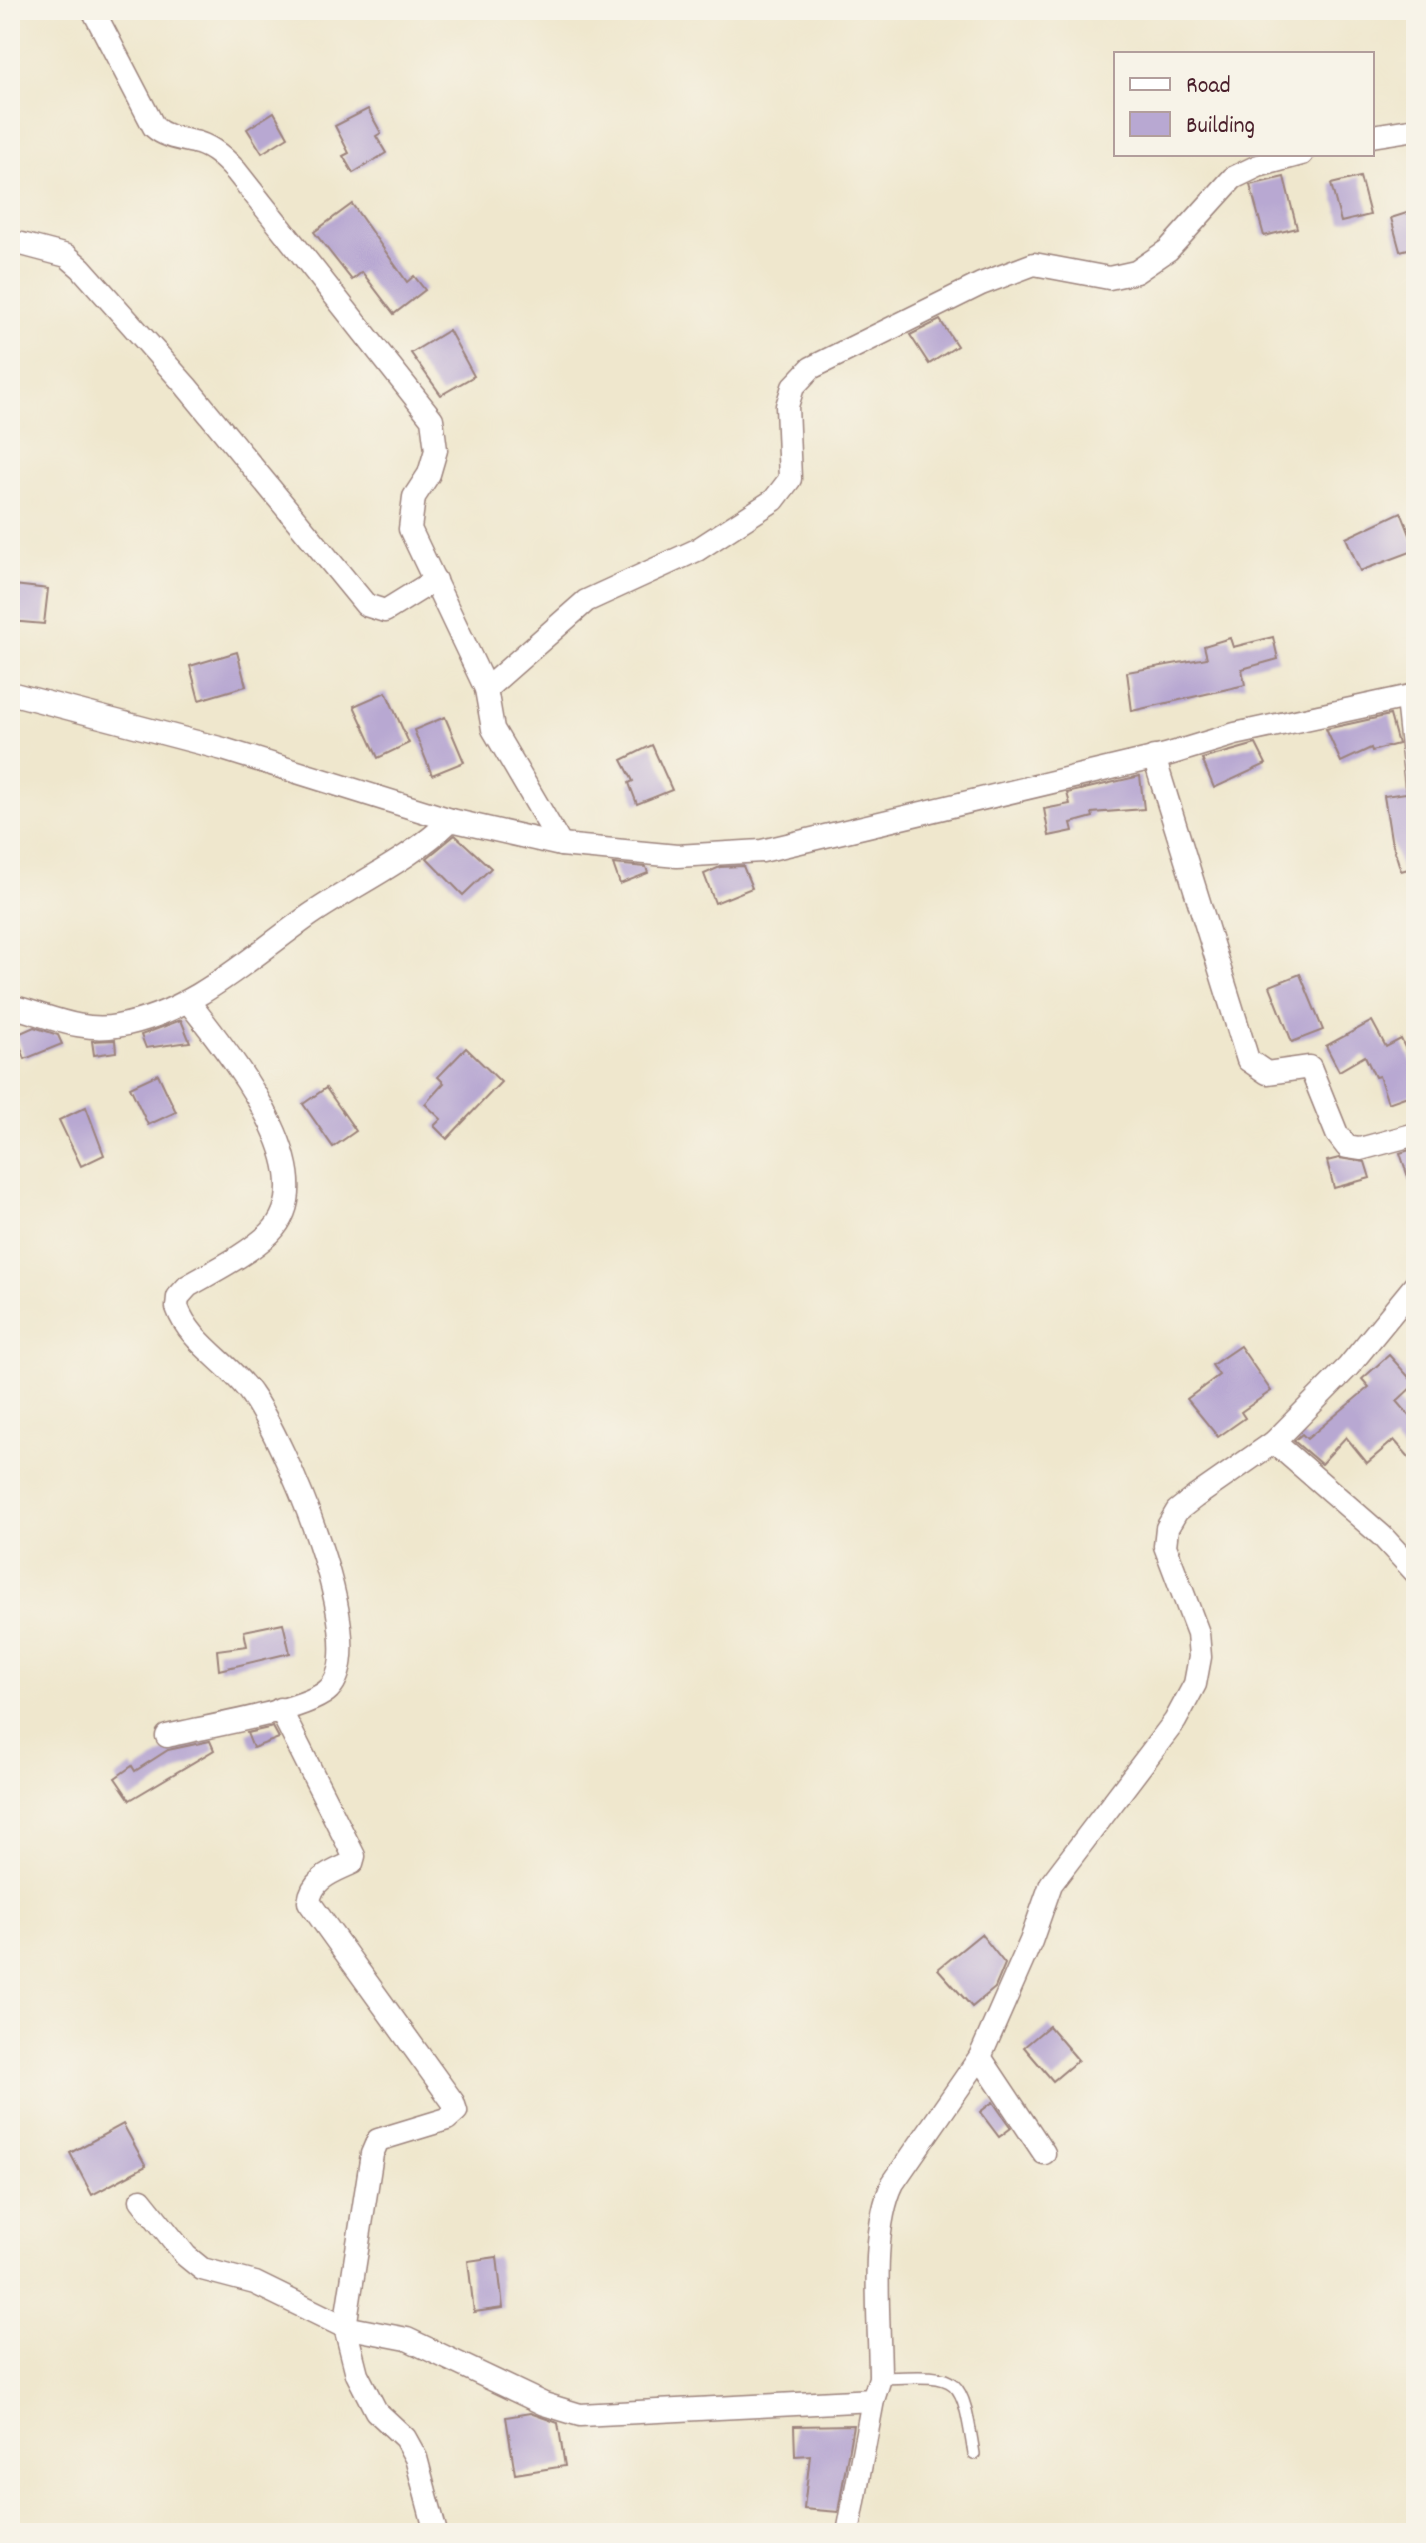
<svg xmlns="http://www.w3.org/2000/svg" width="1426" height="2543" viewBox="0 0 1426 2543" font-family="Dekko,sans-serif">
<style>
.building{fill:#b8a8d2}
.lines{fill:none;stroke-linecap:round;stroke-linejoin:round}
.lane-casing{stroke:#9c837c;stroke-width:14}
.street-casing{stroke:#9c837c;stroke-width:25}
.lane{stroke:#fff;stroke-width:11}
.street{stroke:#fff;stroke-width:22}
</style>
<rect width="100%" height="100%" fill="#f7f3e8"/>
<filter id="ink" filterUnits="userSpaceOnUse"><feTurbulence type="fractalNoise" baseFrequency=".0125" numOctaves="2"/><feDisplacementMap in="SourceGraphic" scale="16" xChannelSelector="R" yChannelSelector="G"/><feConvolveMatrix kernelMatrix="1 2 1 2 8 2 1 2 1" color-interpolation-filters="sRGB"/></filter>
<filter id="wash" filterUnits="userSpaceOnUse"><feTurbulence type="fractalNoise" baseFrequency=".006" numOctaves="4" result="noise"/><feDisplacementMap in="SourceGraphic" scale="32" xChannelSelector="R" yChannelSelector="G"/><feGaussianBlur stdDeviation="1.8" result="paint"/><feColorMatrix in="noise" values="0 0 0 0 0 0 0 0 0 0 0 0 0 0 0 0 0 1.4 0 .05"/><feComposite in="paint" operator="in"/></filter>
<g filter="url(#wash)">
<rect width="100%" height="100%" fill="#efe7cd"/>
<g id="blocks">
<!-- building -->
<g class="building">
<polygon points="368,109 381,133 376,136 386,153 353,173 343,156 349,153 335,126"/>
<polygon points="274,112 288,137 262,153 247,129"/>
<polygon points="1284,177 1297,228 1264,236 1250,185"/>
<polygon points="1360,177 1370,215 1341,222 1331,184"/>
<polygon points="352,204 407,282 414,276 425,290 394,314 362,272 352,280 314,232"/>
<polygon points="1413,211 1416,247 1400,251 1391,218"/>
<polygon points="940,320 957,346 929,364 910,335"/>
<polygon points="449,330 474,376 441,395 411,353"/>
<polygon points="1401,512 1416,550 1360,571 1346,538"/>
<polygon points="14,585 48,589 44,624 10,621"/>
<polygon points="1273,637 1278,659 1242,669 1245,685 1132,711 1127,672 1207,658 1204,646 1230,638 1233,647"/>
<polygon points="237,652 246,686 199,700 190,666"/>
<polygon points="386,692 409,743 378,758 354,706"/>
<polygon points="1390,715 1398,744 1372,751 1371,748 1341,762 1326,729"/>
<polygon points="445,717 464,762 432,775 414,730"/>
<polygon points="1256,744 1266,764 1214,788 1202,759"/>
<polygon points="652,745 672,790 637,804 629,783 633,781 622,760"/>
<polygon points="1140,776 1144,809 1092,813 1093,817 1071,823 1073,831 1049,836 1044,809 1070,804 1067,793"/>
<polygon points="1406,793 1416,798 1416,867 1401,871 1391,839 1384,796"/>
<polygon points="455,835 491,868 463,895 427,858"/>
<polygon points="613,864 646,867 648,873 620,884"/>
<polygon points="743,866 752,888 715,903 704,874 720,867"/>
<polygon points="1300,974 1323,1030 1292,1042 1270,986"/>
<polygon points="181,1020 190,1042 146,1048 141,1035"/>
<polygon points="1372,1021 1386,1047 1401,1039 1416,1071 1416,1093 1388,1103 1379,1076 1375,1077 1365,1056 1339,1071 1326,1046"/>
<polygon points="34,1027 58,1035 62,1044 25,1059 16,1035"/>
<polygon points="115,1040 116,1052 94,1055 92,1041"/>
<polygon points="466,1048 501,1082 447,1139 434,1126 441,1119 425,1104 444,1083 438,1077"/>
<polygon points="158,1074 176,1112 148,1125 130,1087"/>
<polygon points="326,1088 356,1131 333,1147 303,1104"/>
<polygon points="86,1107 104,1155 81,1166 59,1120"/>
<polygon points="1416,1148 1416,1191 1413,1192 1400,1153"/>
<polygon points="1339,1158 1365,1162 1370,1178 1334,1188 1327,1161"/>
<polygon points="1240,1346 1271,1391 1241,1412 1245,1418 1218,1437 1187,1399 1219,1375 1212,1365"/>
<polygon points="1389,1355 1415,1384 1397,1401 1416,1423 1416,1465 1394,1440 1367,1463 1346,1437 1321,1464 1294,1441 1302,1434 1307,1439 1369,1387 1362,1379"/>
<polygon points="283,1623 290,1653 219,1670 217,1650 247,1646 244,1631"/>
<polygon points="273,1727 279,1738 253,1748 247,1733"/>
<polygon points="210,1741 214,1750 130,1800 115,1778 132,1766 135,1771 168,1750"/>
<polygon points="981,1934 1005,1964 995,1988 972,2007 938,1969"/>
<polygon points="1049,2026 1078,2060 1053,2081 1024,2047"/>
<polygon points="993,2102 1011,2128 999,2137 980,2112"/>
<polygon points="123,2124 146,2166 92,2195 70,2153"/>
<polygon points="497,2257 503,2308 474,2312 468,2261"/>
<polygon points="530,2413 558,2423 565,2466 515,2474 506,2417"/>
<polygon points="853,2425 838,2512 804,2509 810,2455 795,2456 794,2426"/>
</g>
</g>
</g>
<g filter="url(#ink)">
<use href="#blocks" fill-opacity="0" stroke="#9c837c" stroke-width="2"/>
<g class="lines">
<!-- lane casing -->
<g class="lane-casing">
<path id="lane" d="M880,2378C961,2375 961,2372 974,2454"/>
</g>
<!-- street casing -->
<g class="street-casing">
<g id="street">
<path d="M93,10L154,127C166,138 183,139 198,143C214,148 225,159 236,171L432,419L436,450L429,474L414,497L410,529L486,689L493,729L561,845"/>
<polyline points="1372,136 1416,129"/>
<polyline points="10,241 67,256 81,268 186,386 366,605 385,611 435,580"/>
<polyline points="486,689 586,601 697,550 774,500 790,479 787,406 793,387 811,368 981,284 1034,264 1109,278 1136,272 1168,250 1233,178 1258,166 1302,154"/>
<polyline points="10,693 223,749 451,820"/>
<polyline points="1407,699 1416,784"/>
<polyline points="1154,757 1248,1060 1267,1073 1310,1067 1337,1134 1347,1147 1360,1149 1416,1134"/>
<path d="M10,1006C45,1014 80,1033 117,1026C193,1013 249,958 310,915C357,883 410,860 451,820L561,845L677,856L762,851L1166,755L1235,734L1416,695"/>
<polyline points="1274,1442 1382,1536 1416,1573"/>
<path d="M280,1709L354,1856L352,1863C333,1872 312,1878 309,1902L453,2102L456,2111L447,2119L378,2140L372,2154L345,2327L357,2374L376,2411L405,2438L416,2458L436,2533"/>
<path d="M167,1736C202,1727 308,1711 329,1689C374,1644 283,1439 251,1394C230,1363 190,1344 177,1307L178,1297L188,1286C214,1271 248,1254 270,1233C330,1172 225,1050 188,1001"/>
<polyline points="980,2057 1044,2153"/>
<polyline points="141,2200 186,2256 202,2269 255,2283 345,2327 407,2339 544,2404 580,2415 873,2400"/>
<path d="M848,2533L873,2400L880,2378C880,2321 869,2232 893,2183L980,2057L1031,1941L1051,1884L1175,1721L1195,1684L1200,1657L1198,1633L1165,1546L1167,1528L1177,1511L1195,1497L1274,1442L1348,1367L1416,1284"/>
</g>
</g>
<!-- lane -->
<use href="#lane" class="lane"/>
<!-- street -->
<use href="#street" class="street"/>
</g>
</g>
<!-- margin -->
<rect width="1426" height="2543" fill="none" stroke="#f7f3e8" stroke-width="40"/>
<!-- legend -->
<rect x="1114" y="52" width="260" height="104" fill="#f7f3e8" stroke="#b29e9c" stroke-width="2"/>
<rect x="1130" y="78" width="40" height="12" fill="#ffffff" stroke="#b29e9c" stroke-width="2"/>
<text x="1186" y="92" font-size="24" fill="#4a1f2b">Road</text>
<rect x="1130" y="112" width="40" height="24" fill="#b8a8d2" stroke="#b29e9c" stroke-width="2"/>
<text x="1186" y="132" font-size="24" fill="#4a1f2b">Building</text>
</svg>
